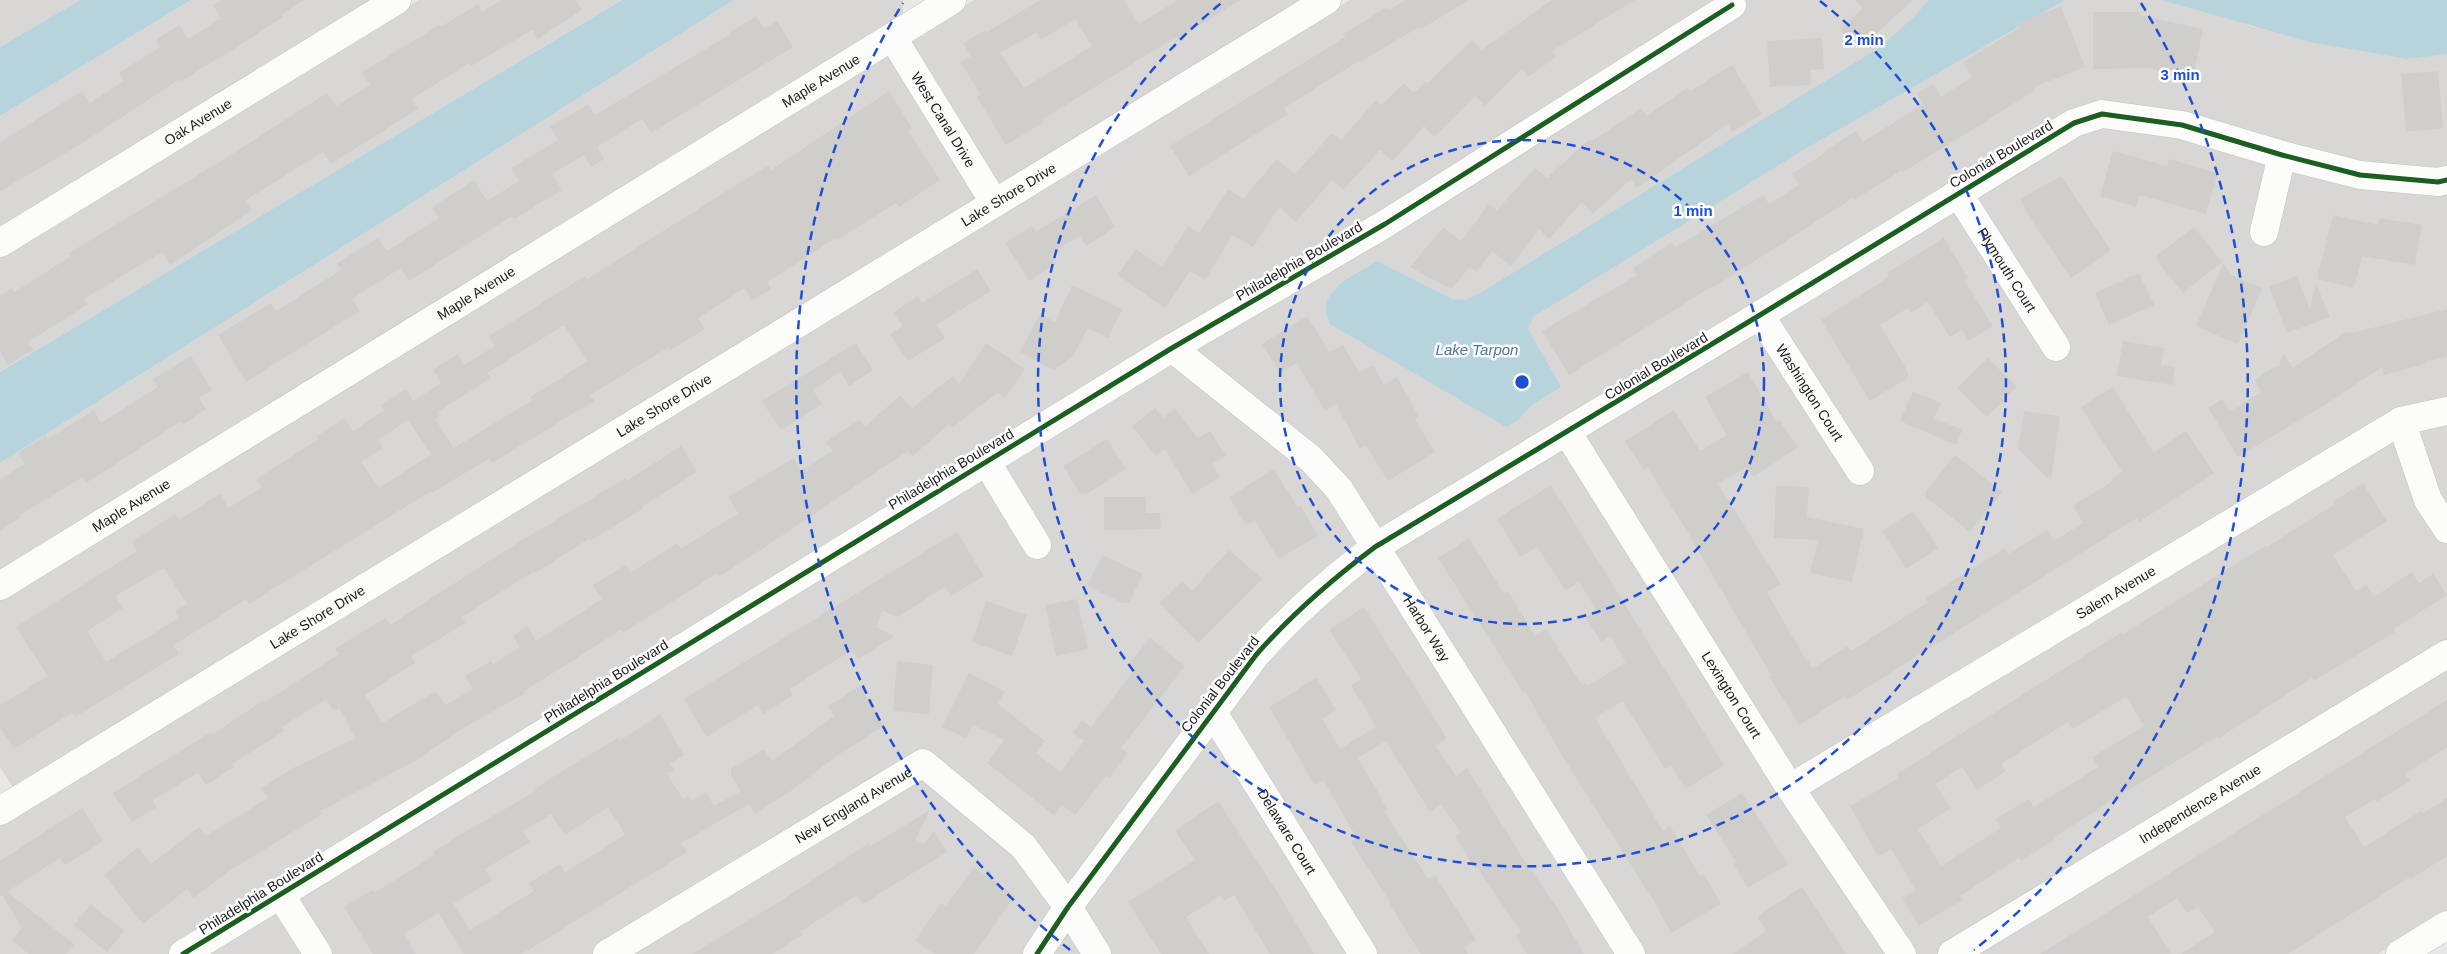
<svg xmlns="http://www.w3.org/2000/svg" width="2447" height="954" viewBox="0 0 2447 954" font-family="Arial,sans-serif">
<style>
.residential{fill:#d9d7d5}
.water{fill:#b7d4dd}
.building{fill:#d0cecb;fill-rule:evenodd}
.lines{fill:none;stroke-linecap:round;stroke-linejoin:round}
.minor-casing{stroke:#c2c2c0;stroke-width:29}
.minor{stroke:#fcfcfb;stroke-width:28}
.cycleway-casing{stroke:#fff;stroke-width:8}
.cycleway{stroke:#1b5e20;stroke-width:5}
.ring{fill:none;stroke:#1d4ed8;stroke-width:2.5;stroke-dasharray:9 6}
.labels{text-anchor:middle;stroke-width:5;stroke-linejoin:round;paint-order:stroke}
.street-label{font-size:14px;fill:#1b1b1b;stroke:#fff}
.water-label{font-size:15px;font-style:italic;fill:#4a76a8;stroke:#fff}
.centre{fill:#1d4ed8;stroke:#fff;stroke-width:2.5}
.ring-label{font-size:15px;text-anchor:middle;font-weight:bold;fill:#1d4ed8;stroke:#fff;stroke-width:5;stroke-linejoin:round;paint-order:stroke}
</style>
<rect width="100%" height="100%" fill="#eae8e4"/>
<!-- residential -->
<g class="residential">
<polygon points="0,0 80,0 0,47"/>
<polygon points="191,0 374,0 0,229 0,116"/>
<polygon points="419,0 622,0 0,372 0,257"/>
<polygon points="734,0 903,0 903,16 0,572 0,463"/>
<polygon points="974,0 1304,0 997,186 908,42 917,35 924,36 924,30"/>
<polygon points="1350,0 1932,0 1900,35 1727,146 1465,304 1331,298 1523,319 1802,151 2062,0 2187,0 2253,27 2447,37 2447,911 2378,954 0,954 0,825"/>
<polygon points="890,53 980,197 14,789 0,767 0,599"/>
</g>
<!-- water -->
<g class="water">
<polygon points="80,0 191,0 0,116 0,47"/>
<polygon points="622,0 734,0 0,463 0,372"/>
<path d="M1928,0H2065L1802,151L1533,317L1528,329L1561,387L1532,405L1518,420L1506,427L1330,324C1313,291 1354,276 1377,261L1452,299L1465,300L1480,293L1879,48L1917,14Z"/>
<polygon points="2161,0 2447,0 2447,54 2407,59 2310,42"/>
</g>
<!-- building -->
<g class="building">
<polygon points="222,0 304,0 282,14 283,17 229,52 181,81 180,79 78,146 0,191 0,142 82,91 90,103 124,81 119,73 160,47 156,40 179,25 188,39 221,18 213,5"/>
<polygon points="502,0 575,0 582,10 538,39 532,30 471,66 469,63 412,99 418,109 331,164 323,152 246,200 252,210 170,265 162,252 84,299 88,304 28,342 33,350 8,365 0,351 0,295 12,288 15,292 71,256 69,253 221,161 327,93 336,106 370,85 362,72 441,24 442,26 478,4 482,12"/>
<path d="M1040,0H1124L1139,24L1178,0H1241L1177,39L1176,37L1043,119L1044,122L1006,145L977,97L981,94L960,62L971,56L963,43L986,30L987,32ZM1075,19L1092,46L1024,88L1000,53L1037,32L1041,40Z"/>
<polygon points="1406,0 1468,0 1420,30 1419,27 1360,62 1359,61 1284,108 1288,114 1189,176 1170,146 1345,37 1343,34 1387,7 1389,10"/>
<polygon points="1552,0 1635,0 1552,51 1556,57 1528,77 1522,69 1485,106 1475,96 1434,137 1424,126 1393,161 1380,150 1343,190 1332,180 1296,222 1279,207 1253,247 1233,235 1205,280 1190,271 1165,308 1118,275 1136,249 1162,267 1188,226 1199,233 1228,189 1243,199 1277,159 1295,174 1332,133 1341,140 1376,100 1382,105 1404,83 1414,93 1426,81 1428,83 1472,40 1481,50"/>
<polygon points="1855,0 1913,0 1859,49 1840,29 1863,8"/>
<polygon points="2061,6 2085,67 2034,87 2035,90 1980,125 1903,172 1902,170 1854,200 1853,198 1714,287 1713,286 1569,375 1542,331 1637,275 1633,268 1672,242 1675,247 1763,195 1769,204 1799,185 1792,174 1825,153 1824,151 1856,131 1863,142 1923,104 1917,93 1933,84 1941,97 1972,77 1963,62 2019,28 2017,24"/>
<polygon points="2093,12 2139,12 2139,15 2203,29 2193,78 2148,68 2093,69"/>
<polygon points="756,16 764,29 777,21 793,47 651,133 642,119 597,147 604,159 591,167 584,155 552,174 562,190 514,219 512,216 409,281 401,268 352,299 360,311 246,382 218,335 271,303 276,311 341,270 337,263 378,238 387,251 439,218 432,207 474,180 487,201 519,181 511,168 558,140 550,127 588,104 595,115 731,34 730,32"/>
<polygon points="1822,38 1824,69 1810,70 1811,85 1770,87 1767,41"/>
<polygon points="1732,65 1762,114 1732,132 1728,124 1637,188 1631,179 1593,214 1582,202 1549,239 1539,229 1511,266 1492,251 1476,272 1470,267 1451,289 1410,267 1443,227 1461,241 1489,204 1497,210 1535,168 1547,178 1589,139 1592,141 1641,108 1647,116 1688,87 1690,91"/>
<polygon points="2438,71 2443,128 2406,132 2401,74"/>
<path d="M889,91L912,128L908,131L940,180L899,207L896,203L837,240L836,238L767,282L771,289L752,300L745,288L698,318L705,329L671,350L669,347L590,395L594,401L492,463L490,458L432,493L431,491L249,604L246,599L174,645L179,654L75,717L72,713L14,749L0,727V705L48,676L16,627L137,551L132,542L175,514L179,520L220,494L228,508L262,487L256,479L319,439L317,436L344,418L353,431L384,410L381,405L406,389L413,401L441,383L433,370L458,354L464,365L495,346L489,336L585,276L587,279L768,165L771,170ZM564,325L588,361L530,397L532,400L454,448L435,419L440,415L438,412L491,378L487,373ZM408,420L431,454L379,488L361,462L383,448L378,440ZM164,568L187,604L175,611L179,618L106,662L87,631L123,608L115,596Z"/>
<polygon points="2113,151 2167,166 2169,159 2218,173 2206,214 2140,195 2136,207 2100,196"/>
<polygon points="2061,176 2111,250 2071,278 2037,229 2020,199"/>
<polygon points="1096,195 1115,227 1086,246 1080,236 1050,254 1056,264 1029,281 1005,243 1032,226 1036,232"/>
<polygon points="2333,215 2378,225 2379,218 2422,225 2415,265 2362,256 2354,288 2317,279"/>
<polygon points="2194,227 2222,262 2183,293 2157,261 2157,255"/>
<polygon points="1944,238 1968,278 1964,280 1993,326 1969,341 1962,329 1950,337 1928,302 1911,313 1908,308 1880,325 1908,372 1908,378 1870,401 1821,320 1889,277 1887,273"/>
<polygon points="2223,264 2233,276 2262,288 2238,344 2196,326"/>
<polygon points="977,269 991,291 936,325 945,338 908,361 890,334 903,326 894,312 918,296 922,303"/>
<polygon points="2139,273 2154,305 2109,325 2095,293"/>
<polygon points="2297,276 2310,308 2316,283 2330,317 2287,333 2269,287"/>
<polygon points="1072,285 1122,309 1108,338 1088,328 1073,356 1054,370 1020,352 1040,314 1055,322"/>
<polygon points="2447,309 2447,357 2427,361 2427,363 2384,375 2382,367 2336,398 2238,457 2208,408 2222,399 2230,411 2262,392 2254,380 2276,366 2279,367 2283,353 2293,368 2345,332 2352,333"/>
<polygon points="1307,316 1329,352 1343,345 1359,372 1373,365 1384,385 1397,377 1419,417 1415,419 1435,452 1388,481 1366,446 1360,449 1336,404 1325,411 1297,363 1280,373 1262,344"/>
<polygon points="2123,341 2164,348 2161,365 2175,367 2172,385 2117,376"/>
<polygon points="856,343 873,370 849,386 840,372 813,390 822,404 781,430 762,401"/>
<polygon points="986,343 1025,369 1005,398 997,393 952,428 949,424 913,456 908,451 747,559 718,577 716,574 623,633 621,630 523,692 527,692 460,730 419,759 320,811 322,814 228,872 193,898 187,889 143,924 104,875 138,847 151,864 199,827 206,836 268,798 261,788 295,767 356,738 339,708 334,711 326,699 282,727 284,731 232,764 234,767 206,785 198,773 153,800 157,807 132,822 113,793 211,732 213,734 264,700 265,702 339,654 335,649 386,617 390,625 506,550 626,478 627,481 681,446 697,472 643,506 644,508 590,541 589,539 535,573 534,571 462,617 466,622 411,657 415,663 365,695 382,723 436,691 445,705 473,689 465,676 491,661 493,664 520,647 513,636 527,626 536,641 602,599 593,585 626,565 630,573 677,543 681,549 738,513 728,497 794,458 801,470 833,451 826,442 860,419 865,427 900,395 912,408 953,376 959,384"/>
<polygon points="191,356 212,390 199,398 206,409 182,425 180,422 86,483 83,477 20,515 21,517 0,531 0,479 25,464 18,453 46,435 48,439 94,410 101,423 158,387 153,379"/>
<polygon points="1988,358 2017,387 1987,417 1957,388"/>
<polygon points="1748,372 1776,421 1779,420 1798,447 1754,477 1747,467 1718,484 1781,584 1767,592 1803,655 1813,668 1848,646 1851,651 1928,602 1925,598 2005,548 2008,554 2047,530 2054,541 2083,523 2073,506 2113,481 2112,478 2122,472 2081,407 2113,387 2154,453 2186,431 2214,473 2139,522 2137,518 1847,700 1845,696 1799,725 1769,676 1771,675 1685,528 1647,467 1644,470 1625,441 1674,410 1700,451 1727,435 1705,397"/>
<polygon points="1913,391 1941,403 1934,418 1962,430 1956,445 1900,421"/>
<polygon points="1155,408 1163,418 1175,409 1198,438 1210,431 1226,456 1212,464 1220,477 1192,494 1165,449 1156,456 1132,426"/>
<polygon points="2024,411 2060,416 2051,481 2018,449"/>
<polygon points="1107,439 1126,469 1087,494 1080,494 1063,466"/>
<polygon points="1955,455 2002,492 1970,532 1926,497 1926,491"/>
<polygon points="1274,469 1298,508 1301,506 1318,536 1278,559 1255,520 1246,525 1229,497"/>
<path d="M2363,483L2387,521L2333,555L2356,591L2366,585L2374,597L2412,572L2419,583L2433,574L2447,595L2394,629L2395,632L2314,681L2312,678L2219,738L2218,736L2117,797L2053,838L2054,840L2021,861L2019,858L1960,896L1962,900L1919,926L1902,898L1916,890L1891,849L1878,856L1850,806L1899,778L1897,774L2122,632L2123,634L2266,545L2267,547L2335,504L2334,501ZM2126,697L2144,726L2092,757L2098,767L2034,807L2029,799L1995,819L2001,828L1941,866L1918,829L1951,808L1935,784L1962,767L1977,790L2006,771L2001,764L2068,722L2072,729Z"/>
<polygon points="1551,485 1724,765 1686,789 1671,765 1665,769 1623,701 1595,718 1663,831 1670,826 1700,876 1704,874 1721,904 1671,933 1655,903 1561,754 1525,691 1523,692 1438,558 1469,538 1504,594 1508,591 1535,636 1546,629 1582,685 1586,683 1588,686 1626,662 1610,636 1601,642 1585,617 1596,609 1579,582 1566,591 1537,547 1521,557 1497,519"/>
<polygon points="1776,486 1809,487 1807,517 1864,529 1852,582 1810,573 1818,540 1774,538"/>
<polygon points="1104,497 1146,497 1146,513 1160,513 1161,529 1104,530"/>
<polygon points="1913,511 1938,548 1906,569 1882,531"/>
<polygon points="957,532 984,576 951,596 945,587 898,617 882,611 876,627 895,636 858,659 852,650 790,689 793,695 763,714 758,705 707,737 684,699"/>
<polygon points="1229,550 1262,579 1198,643 1159,603 1182,581 1192,591"/>
<polygon points="1102,555 1143,574 1129,603 1122,603 1087,586"/>
<polygon points="1077,599 1088,649 1056,656 1045,605"/>
<polygon points="986,601 1027,615 1012,656 972,642"/>
<polygon points="1364,607 1447,738 1435,746 1456,776 1467,768 1520,854 1558,909 1584,954 1527,954 1516,936 1521,932 1477,867 1475,868 1455,836 1461,833 1441,804 1430,812 1386,741 1358,758 1388,810 1385,812 1428,879 1435,875 1476,940 1464,947 1468,954 1421,954 1408,934 1389,903 1390,902 1351,842 1357,838 1323,780 1315,785 1269,707 1316,678 1336,710 1322,719 1340,749 1376,727 1351,685 1361,679 1329,630"/>
<polygon points="1150,638 1185,666 1121,748 1127,753 1109,778 1106,776 1075,815 1062,805 1054,815 987,763 1004,740 973,725 966,738 942,727 969,673 1005,691 998,704 1045,741 1036,753 1061,772 1084,741 1073,733 1082,720 1091,727 1134,670 1128,665"/>
<polygon points="897,661 933,665 929,714 893,711"/>
<path d="M860,686L884,726L838,755L791,791L755,814L749,804L681,843L687,852L522,954H464L438,913L404,934L416,954H373L344,907L372,890L374,893L435,855L433,852L458,836L536,791L535,789L562,771L618,738L619,741L660,714L684,755L670,764L674,770L667,774L683,799L688,795L691,801L706,792L714,806L741,791L731,775V769L764,749L772,761L834,716L828,706ZM608,807L625,835L565,872L560,864L529,883L534,891L470,930L453,904L492,880L485,869L530,842L523,831L551,814L565,835Z"/>
<polygon points="2447,700 2447,747 2405,774 2410,781 2377,802 2375,799 2345,817 2364,847 2421,811 2423,813 2447,798 2447,856 2411,879 2410,877 2288,954 2181,954 2215,932 2198,907 2187,913 2177,898 2148,917 2171,954 2040,954"/>
<polygon points="1742,793 1788,864 1748,888 1733,864 1736,862 1706,815"/>
<polygon points="1218,801 1275,888 1314,954 1270,954 1234,895 1224,901 1221,895 1186,917 1209,954 1161,954 1128,902 1195,860 1175,831"/>
<polygon points="82,808 103,841 65,865 60,858 7,892 74,944 66,954 29,954 12,941 22,928 2,895 0,896 0,861"/>
<polygon points="930,810 915,839 924,844 934,831 947,852 863,904 857,895 801,931 803,935 772,954 692,954 782,900 869,843 871,846"/>
<polygon points="974,867 1015,896 974,954 934,954 915,941 941,903 946,906"/>
<polygon points="1802,887 1846,954 1732,954 1766,931 1758,917 1763,912"/>
<polygon points="91,904 124,931 107,952 74,925"/>
</g>
<g class="lines">
<!-- minor casing -->
<g class="minor-casing">
<g id="minor">
<path id="s1" d="M893,38L994,202"/>
<path id="s2" d="M1958,193L2056,347"/>
<polyline points="2264,232 2282,155"/>
<path id="s3" d="M0,243L397,0"/>
<path id="s4" d="M1760,315L1860,471"/>
<path id="s5" d="M1172,348L1311,459L1339,489L1631,954"/>
<polyline points="2401,421 2428,500 2447,529"/>
<path id="s6" d="M1567,432L1790,788L1902,954"/>
<polyline points="986,461 1037,545"/>
<path id="s7" d="M0,586L952,0"/>
<path id="s8" d="M1212,711L1363,954"/>
<path id="s9" d="M1790,788L2401,421L2447,411"/>
<path id="s10" d="M0,811L1327,0"/>
<polyline points="280,894 318,954"/>
<polyline points="183,954 1172,348 1385,224 1732,5"/>
<path id="s11" d="M607,954L923,763L1023,846L1068,907L1097,954"/>
<path d="M1037,954L1068,907L1256,655C1292,614 1331,580 1375,547L1760,315L2074,123L2102,114L2182,125L2282,155L2360,175L2438,182L2447,180"/>
<path id="s12" d="M1952,954L2447,654"/>
<polyline points="2400,954 2447,925"/>
</g>
</g>
<!-- minor -->
<use href="#minor" class="minor"/>
<!-- cycleway casing -->
<g class="cycleway-casing">
<g id="cycleway">
<polyline points="183,954 1172,348 1385,224 1732,5"/>
<path d="M1037,954L1068,907L1256,655C1292,614 1331,580 1375,547L1760,315L2074,123L2102,114L2182,125L2282,155L2360,175L2438,182L2447,180"/>
</g>
</g>
<!-- cycleway -->
<use href="#cycleway" class="cycleway"/>
</g>
<!-- distance rings -->
<g class="ring">
<circle cx="1522" cy="382" r="242"/>
<path d="M1820 1A484 484 0 1 1 1224 1"/>
<path d="M1070 950A726 726 0 0 1 903 3M2141 3A726 726 0 0 1 1974 950"/>
</g>
<g class="labels">
<!-- street labels -->
<g class="street-label">
<text dy="5" stroke="none"><textPath href="#s7" startOffset="964">Maple Avenue</textPath></text>
<text dy="5" stroke="none"><textPath href="#s1" startOffset="96">West Canal Drive</textPath></text>
<text dy="5" stroke="none"><textPath href="#s3" startOffset="232">Oak Avenue</textPath></text>
<text transform="translate(2001 154) rotate(-31)" y="5">Colonial Boulevard</text>
<text dy="5" stroke="none"><textPath href="#s10" startOffset="1182">Lake Shore Drive</textPath></text>
<text transform="translate(1299 261) rotate(-30)" y="5">Philadelphia Boulevard</text>
<text dy="5" stroke="none"><textPath href="#s2" startOffset="91">Plymouth Court</textPath></text>
<text dy="5" stroke="none"><textPath href="#s7" startOffset="559">Maple Avenue</textPath></text>
<text transform="translate(1656 366) rotate(-31)" y="5">Colonial Boulevard</text>
<text dy="5" stroke="none"><textPath href="#s4" startOffset="92">Washington Court</textPath></text>
<text dy="5" stroke="none"><textPath href="#s10" startOffset="778">Lake Shore Drive</textPath></text>
<text transform="translate(951 469) rotate(-31)" y="5">Philadelphia Boulevard</text>
<text dy="5" stroke="none"><textPath href="#s7" startOffset="154">Maple Avenue</textPath></text>
<text dy="5" stroke="none"><textPath href="#s9" startOffset="380">Salem Avenue</textPath></text>
<text dy="5" stroke="none"><textPath href="#s10" startOffset="372">Lake Shore Drive</textPath></text>
<text dy="5" stroke="none"><textPath href="#s5" startOffset="384">Harbor Way</textPath></text>
<text transform="translate(606 681) rotate(-32)" y="5">Philadelphia Boulevard</text>
<text transform="translate(1220 684) rotate(-52)" y="5">Colonial Boulevard</text>
<text dy="5" stroke="none"><textPath href="#s6" startOffset="310">Lexington Court</textPath></text>
<text dy="5" stroke="none"><textPath href="#s12" startOffset="290">Independence Avenue</textPath></text>
<text dy="5" stroke="none"><textPath href="#s11" startOffset="288">New England Avenue</textPath></text>
<text dy="5" stroke="none"><textPath href="#s8" startOffset="142">Delaware Court</textPath></text>
<text transform="translate(261 893) rotate(-32)" y="5">Philadelphia Boulevard</text>
</g>
<!-- water labels -->
<g class="water-label">
<text x="1477" y="355">Lake Tarpon</text>
</g>
</g>
<circle cx="1522" cy="382" r="8" class="centre"/>
<g class="ring-label">
<text x="1864" y="45">2 min</text>
<text x="2180" y="80">3 min</text>
<text x="1693" y="216">1 min</text>
</g>
</svg>
